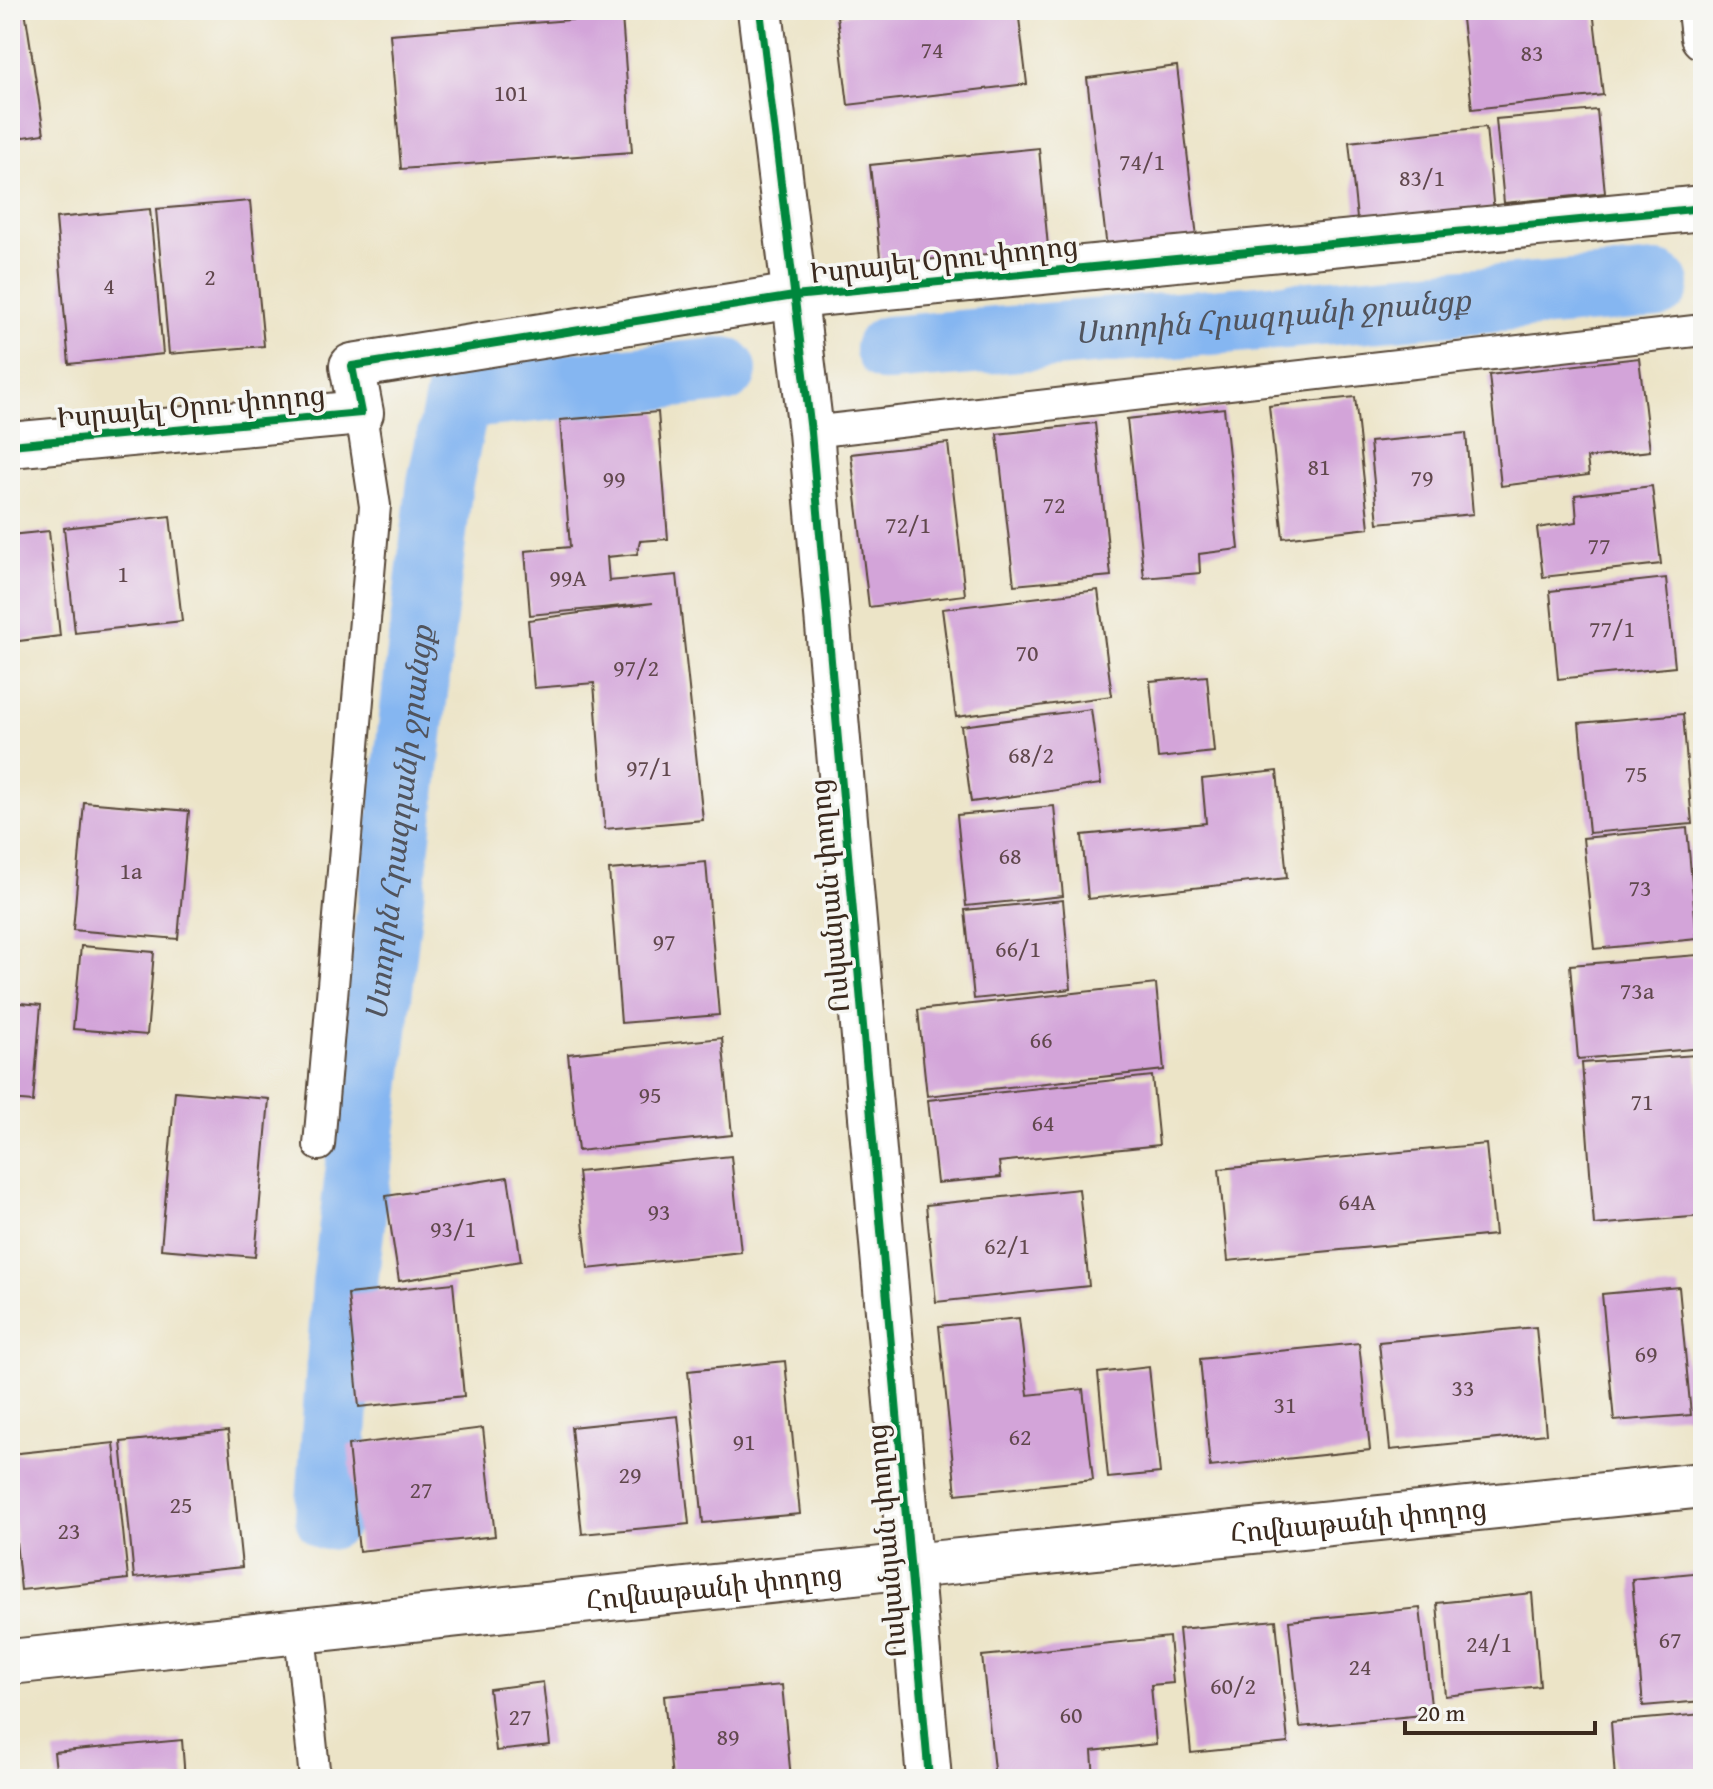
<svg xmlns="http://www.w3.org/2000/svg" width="1713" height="1789" viewBox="0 0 1713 1789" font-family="'Gentium Book Plus','Noto Serif Armenian',serif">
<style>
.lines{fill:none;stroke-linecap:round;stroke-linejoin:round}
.canal{stroke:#85b6f1;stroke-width:66}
.building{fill:#d3a4d9}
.service-casing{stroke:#564637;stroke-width:34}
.minor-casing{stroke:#564637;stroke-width:48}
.service{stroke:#fff;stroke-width:30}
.minor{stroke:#fff;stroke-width:44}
.cycleway-casing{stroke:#f6f6f2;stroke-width:13}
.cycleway{stroke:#00873e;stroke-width:8}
.labels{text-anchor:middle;stroke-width:7;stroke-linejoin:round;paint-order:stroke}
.number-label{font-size:24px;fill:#61484d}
.street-label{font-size:28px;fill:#3b2a1e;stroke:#f6f6f2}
.water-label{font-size:30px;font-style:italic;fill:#51545d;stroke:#f6f6f2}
</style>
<rect width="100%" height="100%" fill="#f6f6f2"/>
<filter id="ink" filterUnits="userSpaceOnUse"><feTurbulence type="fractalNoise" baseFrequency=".0125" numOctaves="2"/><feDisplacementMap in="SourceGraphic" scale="16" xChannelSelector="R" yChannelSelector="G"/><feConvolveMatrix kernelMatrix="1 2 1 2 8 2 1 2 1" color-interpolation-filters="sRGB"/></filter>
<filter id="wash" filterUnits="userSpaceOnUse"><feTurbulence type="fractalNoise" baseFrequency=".006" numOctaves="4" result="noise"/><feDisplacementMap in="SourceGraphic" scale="32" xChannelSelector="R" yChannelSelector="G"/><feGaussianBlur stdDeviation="1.8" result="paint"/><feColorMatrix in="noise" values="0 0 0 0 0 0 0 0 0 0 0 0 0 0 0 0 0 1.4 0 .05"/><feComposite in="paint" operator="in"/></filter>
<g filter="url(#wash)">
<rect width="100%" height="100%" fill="#ece4c7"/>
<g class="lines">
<!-- canal -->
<g class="canal">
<path id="s1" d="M888,349L1657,285"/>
<path id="s2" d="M328,1517L345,1283L440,482L458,397L724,370"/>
</g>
</g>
<g id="blocks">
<!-- building -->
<g class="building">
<polygon points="10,10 25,10 44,134 10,139"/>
<polygon points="883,10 1018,10 1027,84 848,105 837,16"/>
<polygon points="1461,10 1593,10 1603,95 1472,109"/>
<polygon points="622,16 632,152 401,169 390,34"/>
<polygon points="1177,66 1198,246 1108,257 1087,78"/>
<polygon points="1597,110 1605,193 1504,203 1496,119"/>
<polygon points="1486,127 1494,213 1358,228 1349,142"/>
<polygon points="1039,148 1049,258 882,275 870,165"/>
<polygon points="250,201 264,346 169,354 156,209"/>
<polygon points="150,209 163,354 69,364 56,218"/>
<polygon points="1639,358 1650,451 1587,458 1589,475 1501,486 1489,375"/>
<polygon points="1355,397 1369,528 1283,538 1269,406"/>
<polygon points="1224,408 1239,549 1199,554 1200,573 1144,578 1127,419"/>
<polygon points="658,412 668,539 640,541 637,554 607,557 609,581 677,575 703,820 605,829 594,683 534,688 528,620 653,603 530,615 525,551 570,547 560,420"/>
<polygon points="1095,423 1111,576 1014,585 997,434"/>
<polygon points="1466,433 1473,514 1378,523 1370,442"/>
<polygon points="948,443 965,595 869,607 851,454"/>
<polygon points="1652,486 1661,564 1543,577 1537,528 1577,522 1575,495"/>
<polygon points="170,516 182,621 75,633 64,528"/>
<polygon points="49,531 60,636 10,642 10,535"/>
<polygon points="1666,578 1675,667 1558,679 1550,591"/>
<polygon points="1098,590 1112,696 956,717 942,609"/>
<polygon points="1207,676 1214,752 1158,758 1150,681"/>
<polygon points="1091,709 1101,784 971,802 961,726"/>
<polygon points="1683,714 1692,824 1589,833 1579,723"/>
<polygon points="1277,771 1287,878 1088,899 1082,835 1206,823 1202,779"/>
<polygon points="84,802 189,811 178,939 73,930"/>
<polygon points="1054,806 1063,896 966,906 957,815"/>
<polygon points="1687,828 1697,939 1594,949 1583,838"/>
<polygon points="706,862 719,1015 621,1023 609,870"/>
<polygon points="1063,900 1071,989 974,999 965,910"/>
<polygon points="81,946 154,952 147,1035 73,1029"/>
<polygon points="1698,955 1703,1048 1578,1059 1570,965"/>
<polygon points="1156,984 1164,1070 927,1096 918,1010"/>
<polygon points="10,1002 41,1005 33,1102 10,1100"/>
<polygon points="722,1038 732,1135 578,1151 568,1054"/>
<polygon points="1696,1055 1703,1141 1703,1216 1594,1225 1582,1063"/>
<polygon points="1152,1076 1159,1145 999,1162 1001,1177 937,1183 928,1100"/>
<polygon points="175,1091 269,1099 255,1257 161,1249"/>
<polygon points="1486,1144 1495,1235 1228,1261 1219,1169"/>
<polygon points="731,1156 741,1252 588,1269 578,1172"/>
<polygon points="508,1177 521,1261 399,1281 386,1196"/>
<polygon points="1079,1189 1089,1286 936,1302 926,1205"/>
<polygon points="453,1283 464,1396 359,1407 348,1294"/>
<polygon points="1679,1287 1691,1415 1614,1421 1602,1294"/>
<polygon points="1019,1318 1028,1395 1083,1389 1093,1480 956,1494 939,1326"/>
<polygon points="1536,1327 1546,1434 1390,1450 1379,1342"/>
<polygon points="1359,1343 1370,1450 1210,1467 1200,1359"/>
<polygon points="785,1361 800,1514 703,1523 688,1371"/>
<polygon points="1149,1367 1160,1473 1108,1478 1098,1373"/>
<polygon points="678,1416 689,1524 582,1534 571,1427"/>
<polygon points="483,1428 495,1536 359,1551 348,1445"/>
<polygon points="228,1431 242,1567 134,1578 121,1442"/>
<polygon points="114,1443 128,1579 21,1590 10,1483 10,1454"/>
<polygon points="1703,1572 1703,1701 1643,1706 1632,1579"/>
<polygon points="1532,1593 1540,1686 1445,1696 1437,1603"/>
<polygon points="1420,1608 1432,1714 1300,1727 1289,1621"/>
<polygon points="1276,1620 1288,1743 1191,1753 1179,1629"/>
<polygon points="1169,1637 1173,1683 1151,1685 1156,1744 1092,1751 1094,1779 995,1779 982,1656"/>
<polygon points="543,1682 550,1745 496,1751 489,1689"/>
<polygon points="782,1685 791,1779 672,1779 664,1696"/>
<polygon points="1703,1714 1703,1779 1615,1779 1611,1722"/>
<polygon points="182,1740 185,1779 57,1779 54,1752"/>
</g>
</g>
</g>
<g filter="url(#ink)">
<use href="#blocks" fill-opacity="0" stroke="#564637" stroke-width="2"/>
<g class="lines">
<!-- service casing -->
<g class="service-casing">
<g id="service">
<polyline points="811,432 1703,330"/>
<polyline points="319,1145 375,506 361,413"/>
<polyline points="300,1632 315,1779"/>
</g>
</g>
<!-- minor casing -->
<g class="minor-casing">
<g id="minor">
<polyline points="760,10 811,432 929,1779"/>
<polyline points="1700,10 1703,37"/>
<polyline points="10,445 361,413 352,366 794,296 1703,208"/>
<path id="s3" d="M10,1662L910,1566L1703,1485"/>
</g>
</g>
<!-- service -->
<use href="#service" class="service"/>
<!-- minor -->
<use href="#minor" class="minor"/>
<!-- cycleway casing -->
<g class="cycleway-casing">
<g id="cycleway">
<polyline points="760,10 811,432 929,1779"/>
<polyline points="10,445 361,413 352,366 794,296 1703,208"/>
</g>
</g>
<!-- cycleway -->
<use href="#cycleway" class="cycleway"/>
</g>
</g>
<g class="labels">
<!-- number labels -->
<g class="number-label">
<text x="932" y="58">74</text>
<text x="1532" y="61">83</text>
<text x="511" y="101">101</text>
<text x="1142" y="170">74/1</text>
<text x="1422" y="186">83/1</text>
<text x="210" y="285">2</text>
<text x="109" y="294">4</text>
<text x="1319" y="475">81</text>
<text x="1422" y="486">79</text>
<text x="614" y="487">99</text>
<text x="1054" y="513">72</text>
<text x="908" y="533">72/1</text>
<text x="1599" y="554">77</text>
<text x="123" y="582">1</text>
<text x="568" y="586">99A</text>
<text x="1612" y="637">77/1</text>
<text x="1027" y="661">70</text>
<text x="636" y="676">97/2</text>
<text x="1031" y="763">68/2</text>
<text x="649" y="776">97/1</text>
<text x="1636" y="782">75</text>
<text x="1010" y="864">68</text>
<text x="131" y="879">1a</text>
<text x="1640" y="896">73</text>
<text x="664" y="950">97</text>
<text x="1018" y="957">66/1</text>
<text x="1637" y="999">73a</text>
<text x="1041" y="1048">66</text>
<text x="650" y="1103">95</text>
<text x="1642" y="1110">71</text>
<text x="1043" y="1131">64</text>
<text x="1357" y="1210">64A</text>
<text x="659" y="1220">93</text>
<text x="453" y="1237">93/1</text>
<text x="1007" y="1254">62/1</text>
<text x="1646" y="1362">69</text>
<text x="1463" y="1396">33</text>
<text x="1285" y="1413">31</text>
<text x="1020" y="1445">62</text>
<text x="744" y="1450">91</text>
<text x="630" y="1483">29</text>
<text x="421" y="1498">27</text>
<text x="181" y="1513">25</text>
<text x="69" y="1539">23</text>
<text x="1670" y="1648">67</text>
<text x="1489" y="1652">24/1</text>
<text x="1360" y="1675">24</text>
<text x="1233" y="1694">60/2</text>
<text x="1071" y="1723">60</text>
<text x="520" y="1725">27</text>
<text x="728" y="1745">89</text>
</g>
<!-- street labels -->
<g class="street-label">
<text transform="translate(944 259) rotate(-6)" y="10">Իսրայել Օրու փողոց</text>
<text transform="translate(191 406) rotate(-5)" y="10">Իսրայել Օրու փողոց</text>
<text transform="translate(829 896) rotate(-95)" y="10">Ոսկանյան փողոց</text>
<text dy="10" stroke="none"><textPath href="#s3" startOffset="1356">Հովնաթանի փողոց</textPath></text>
<text transform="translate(886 1541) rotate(-95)" y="10">Ոսկանյան փողոց</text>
<text dy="10" stroke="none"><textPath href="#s3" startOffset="708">Հովնաթանի փողոց</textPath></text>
</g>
<!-- water labels -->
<g class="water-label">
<text dy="10" stroke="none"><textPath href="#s1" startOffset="386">Ստորին Հրազդանի ջրանցք</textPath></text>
<text dy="10" stroke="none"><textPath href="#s2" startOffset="698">Ստորին Հրազդանի ջրանցք</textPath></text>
</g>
</g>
<!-- margin -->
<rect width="1713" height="1789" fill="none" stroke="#f6f6f2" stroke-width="40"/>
<!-- scale -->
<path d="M1405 1721v12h190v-12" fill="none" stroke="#3b2a1e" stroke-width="4"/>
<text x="1417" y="1721" font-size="24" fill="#3b2a1e" stroke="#f6f6f2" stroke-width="6" paint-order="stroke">20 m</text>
</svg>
